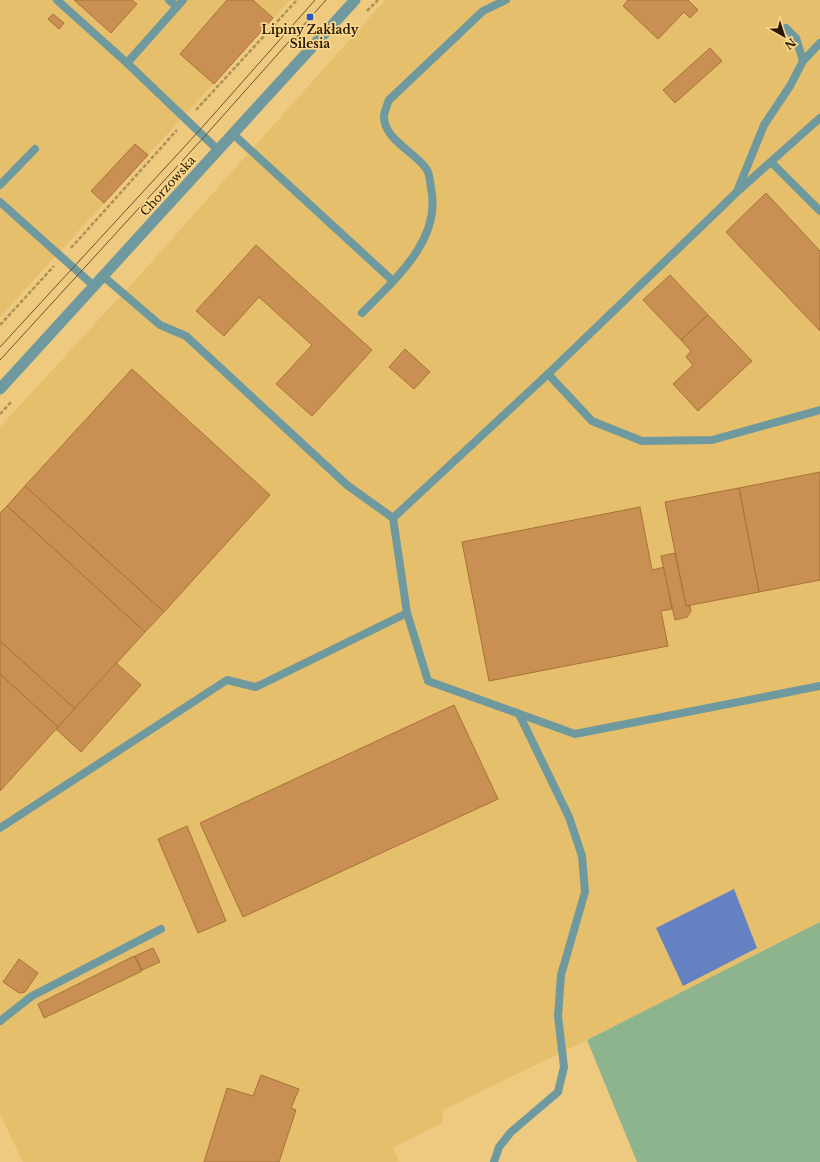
<svg xmlns="http://www.w3.org/2000/svg" width="820" height="1162" viewBox="0 0 820 1162" font-family="'Libre Baskerville',serif">
<style>
.built{fill:#e6bf6c}
.green{fill:#8eb48e}
.water{fill:#6481c2}
.building{fill:#ca8f53;stroke:#a87238}
.lines{fill:none;stroke-linecap:round;stroke-linejoin:round}
.path{stroke:#ac9056;stroke-width:2.5;stroke-dasharray:4 2;stroke-linecap:butt}
.service{stroke:#6e999e;stroke-width:8}
.tertiary{stroke:#6e999e;stroke-width:11}
.tram{stroke:#69542a;stroke-width:1}
.poi-dot{fill:#2e57c6;stroke:#fbd78d;stroke-width:1.5}
.labels{text-anchor:middle;stroke-width:3.5;stroke-linejoin:round;paint-order:stroke}
.poi-label{font-size:12px;font-weight:bold;fill:#271a00;stroke:#fbd78d}
.street-label{font-size:12px;fill:#271a00;stroke:#fbd78d}
</style>
<rect width="100%" height="100%" fill="#eeca80"/>
<!-- built -->
<g class="built">
<polygon points="0,0 290,0 0,317"/>
<polygon points="385,0 820,0 820,922 587,1040 443,1110 442,1123 393,1148 399,1161 396,1162 23,1162 0,1114 0,427 147,267"/>
</g>
<!-- green -->
<polygon class="green" points="820,922 820,1162 637,1162 587,1040"/>
<!-- water -->
<polygon class="water" points="734,889 757,948 683,986 656,928"/>
<!-- building -->
<g class="building">
<polygon points="74,0 132,0 137,4 111,33"/>
<polygon points="227,0 253,0 273,18 214,84 180,54"/>
<polygon points="628,0 688,0 698,10 690,18 684,12 658,39 623,6"/>
<polygon points="53,14 64,23 59,29 48,19"/>
<polygon points="710,48 722,61 675,103 663,90"/>
<polygon points="135,144 148,155 104,203 91,191"/>
<polygon points="766,193 820,251 820,331 726,232"/>
<polygon points="256,245 372,350 312,416 276,384 312,345 259,297 224,336 196,311"/>
<polygon points="670,275 708,315 681,340 643,300"/>
<polygon points="708,315 752,361 698,411 673,384 693,365 686,357 691,351 681,340"/>
<polygon points="405,349 430,372 414,389 389,367"/>
<polygon points="132,369 270,495 164,612 25,486"/>
<polygon points="820,472 820,580 759,592 739,488"/>
<polygon points="25,486 164,612 145,632 7,506"/>
<polygon points="739,488 759,592 686,606 665,502"/>
<polygon points="7,506 145,632 75,709 0,641 0,513"/>
<polygon points="640,507 652,570 664,567 672,609 661,611 668,646 489,681 462,542"/>
<polygon points="675,553 686,606 690,606 691,611 687,617 675,620 661,556"/>
<polygon points="0,641 75,709 58,727 0,674"/>
<polygon points="116,663 141,685 81,752 56,729"/>
<polygon points="0,674 58,727 0,791"/>
<polygon points="454,705 498,799 243,917 200,823"/>
<polygon points="187,826 226,921 198,933 158,839"/>
<polygon points="153,948 160,962 142,970 135,956"/>
<polygon points="134,956 142,971 44,1018 38,1004"/>
<polygon points="19,959 38,973 25,992 19,993 3,982"/>
<polygon points="261,1075 299,1089 291,1108 296,1110 279,1162 204,1162 227,1088 253,1096"/>
</g>
<g class="lines">
<!-- path -->
<g class="path">
<polyline points="367,11 378,0"/>
<polyline points="196,110 297,0"/>
<polyline points="71,248 177,130"/>
<polyline points="0,325 54,266"/>
<polyline points="0,414 12,401"/>
</g>
<!-- service -->
<g class="service">
<polyline points="57,0 127,63 218,150"/>
<polyline points="169,0 177,7"/>
<polyline points="803,61 820,43"/>
<polyline points="127,63 183,0"/>
<polyline points="233,134 393,281"/>
<polyline points="771,162 820,211"/>
<polyline points="0,185 35,149"/>
<polyline points="738,189 764,125 790,86 803,61 796,38 786,28"/>
<polyline points="0,202 94,286"/>
<polyline points="103,276 160,325 186,336 347,485 393,518 407,613 428,681 575,734 820,686"/>
<path d="M362,313C394,280 442,240 431,188C430,183 430,175 427,170C417,153 384,140 384,117C384,112 387,105 389,100L483,11L506,0"/>
<polyline points="548,374 737,192 820,118"/>
<polyline points="393,518 548,374 592,421 642,441 712,440 820,410"/>
<polyline points="0,828 227,680 256,687 407,613"/>
<polyline points="0,1021 32,996 161,929"/>
<polyline points="494,1162 499,1147 511,1132 558,1092 564,1067 558,1016 561,975 585,892 582,856 569,817 519,714"/>
</g>
<!-- tertiary -->
<polyline class="tertiary" points="0,389 355,0"/>
<!-- tram -->
<g class="tram">
<polyline points="0,347 198,132 315,0"/>
<polyline points="0,360 204,137 326,0"/>
</g>
</g>
<!-- markers -->
<rect class="poi-dot" x="306" y="13" width="8" height="8" rx="2"/>
<g class="labels">
<!-- poi labels -->
<g class="poi-label">
<text x="310" y="34">Lipiny Zakłady<tspan x="310" dy="14">Silesia</tspan></text>
</g>
<!-- street labels -->
<g class="street-label">
<text transform="translate(168 186) rotate(-48)" y="4">Chorzowska</text>
</g>
</g>
<!-- north arrow -->
<g transform="translate(784 36) rotate(141)" stroke="#fbd78d" stroke-width="3" paint-order="stroke">
<path d="M0-3L7 15L0 10L-7 15Z" fill="#271a00"/>
<text y="-6" font-size="11" font-weight="bold" text-anchor="middle" fill="#271a00">N</text>
</g>
</svg>
